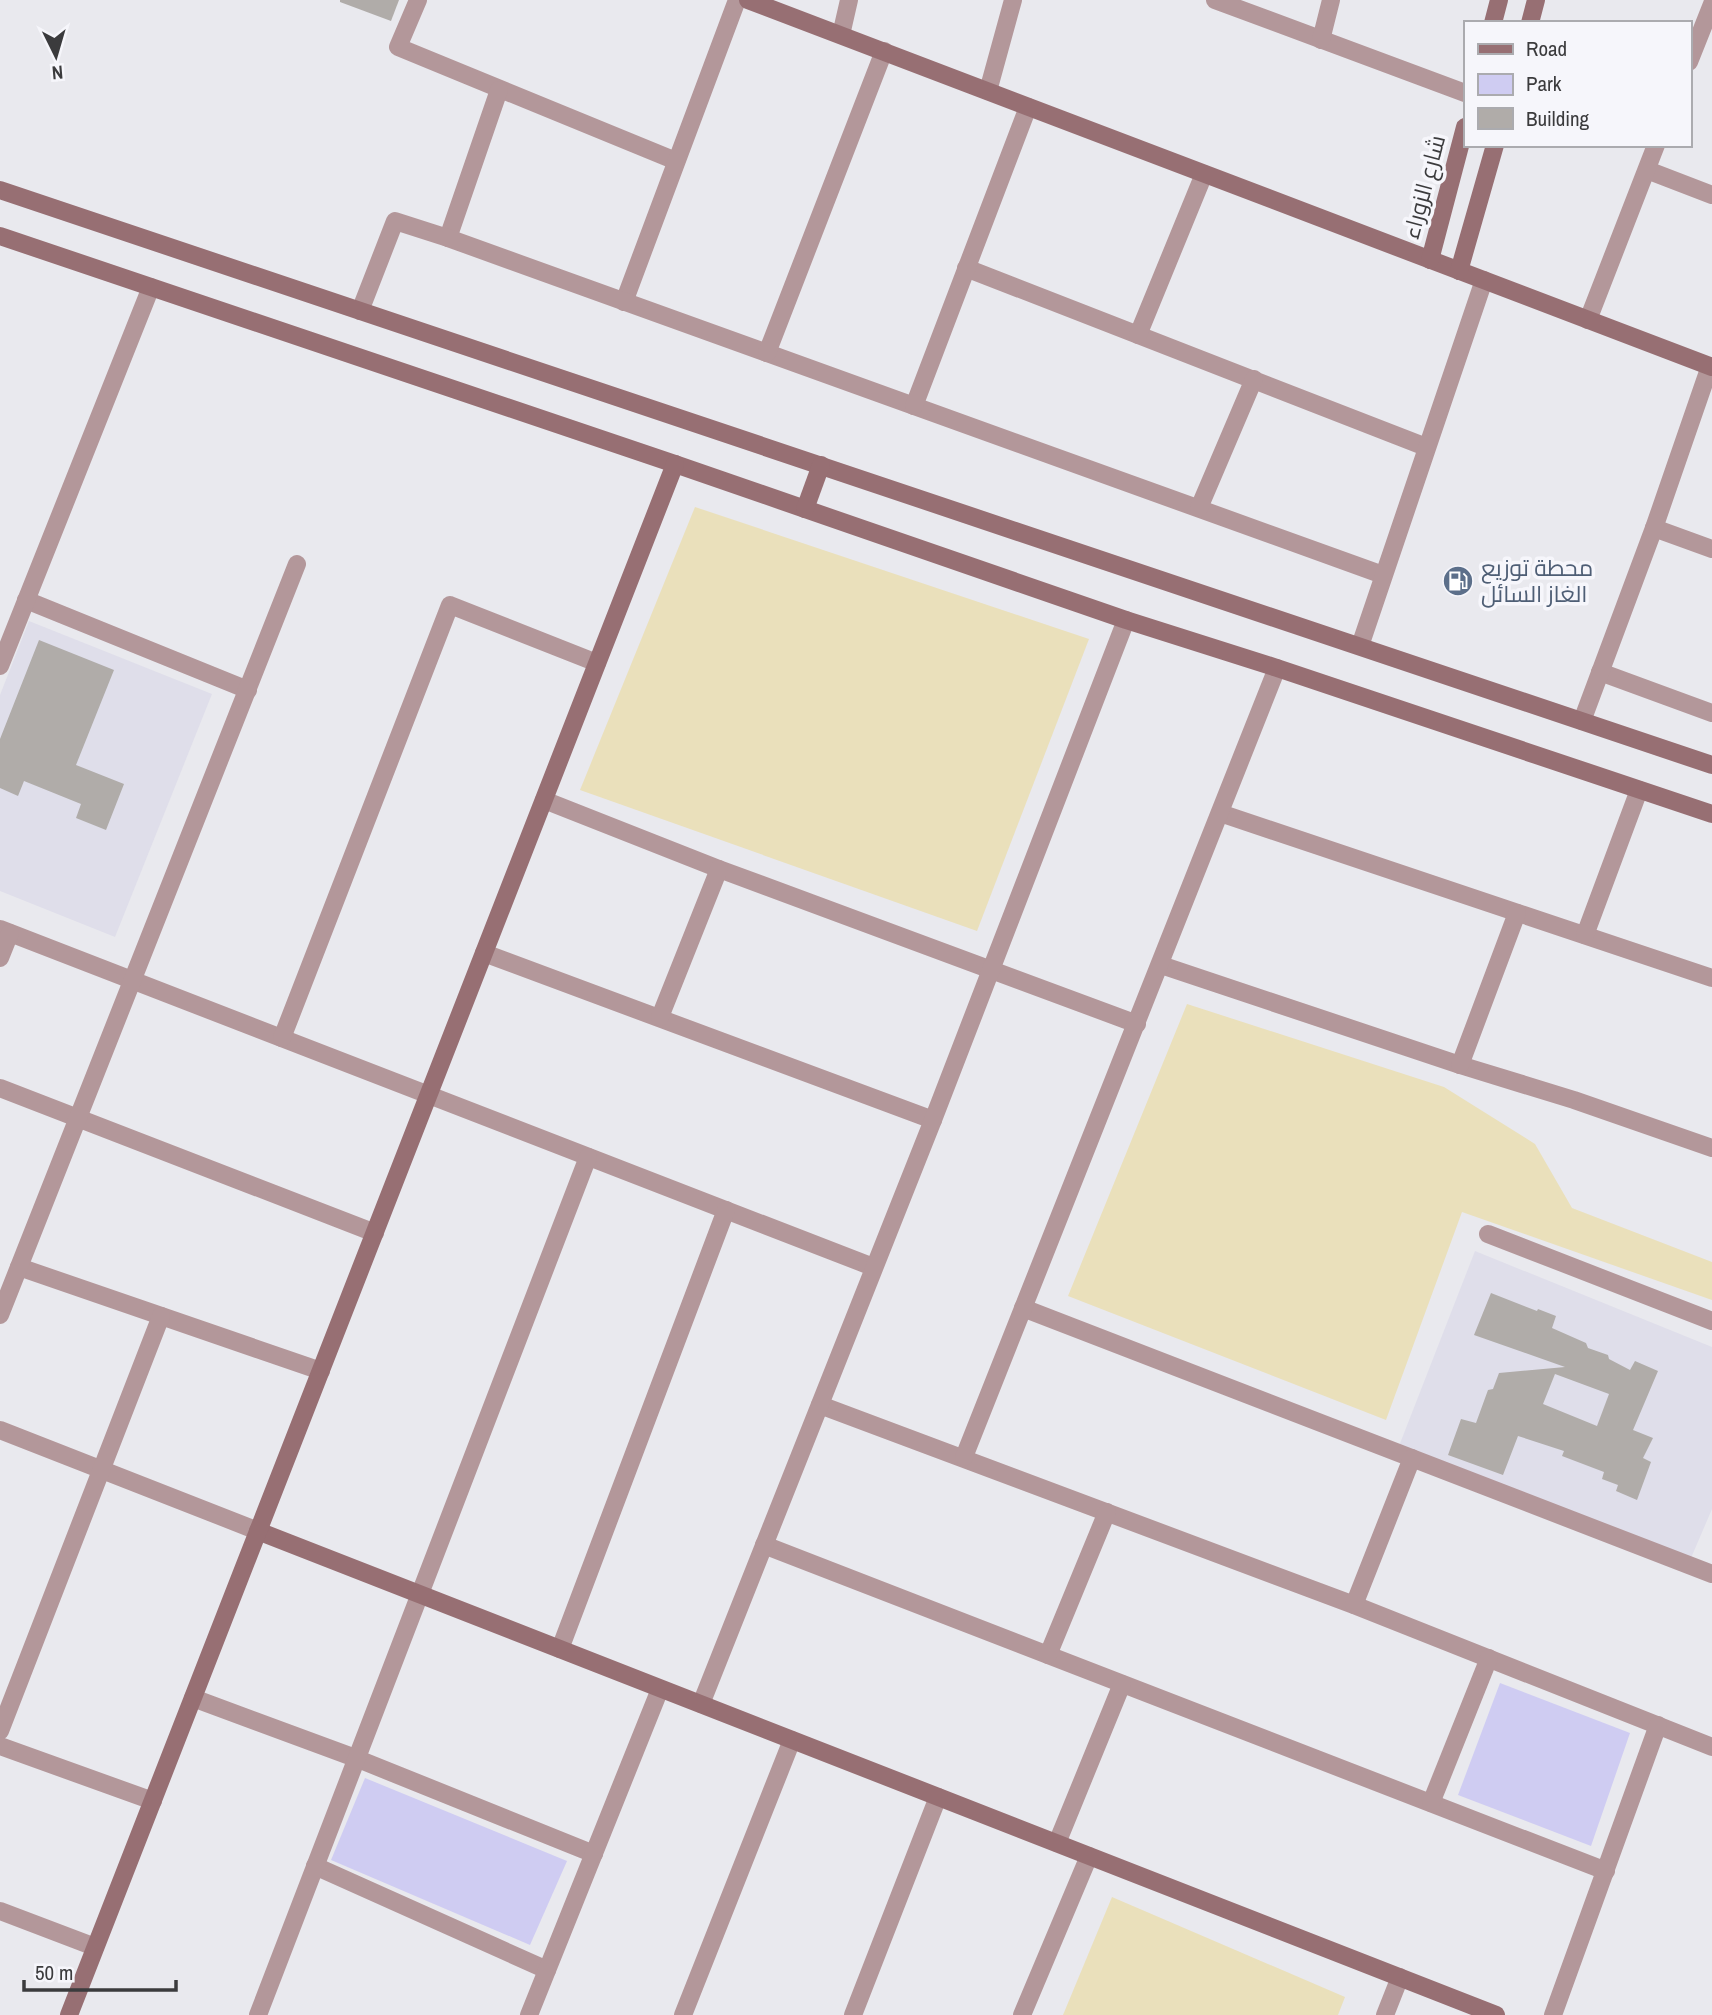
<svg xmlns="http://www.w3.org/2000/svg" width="1712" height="2015" viewBox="0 0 1712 2015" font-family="'Archivo Narrow',Cairo,sans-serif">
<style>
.built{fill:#dfdeea}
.green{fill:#cfccf2}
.sand{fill:#eae0bb}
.building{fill:#b0aca9;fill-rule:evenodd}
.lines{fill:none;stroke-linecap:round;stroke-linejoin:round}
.street{stroke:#b3979a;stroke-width:18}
.secondary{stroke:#976f73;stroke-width:18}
.labels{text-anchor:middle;stroke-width:7;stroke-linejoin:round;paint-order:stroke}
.street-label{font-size:23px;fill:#3b3b3d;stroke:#f6f6fb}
.service-label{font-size:23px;fill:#4e5e75;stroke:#f6f6fb;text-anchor:start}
</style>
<rect width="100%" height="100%" fill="#e9e9ee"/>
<!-- built -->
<g class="built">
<polygon points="29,621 212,694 115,937 0,891 0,695"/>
<polygon points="1475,1251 1712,1347 1712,1509 1691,1558 1399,1446"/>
</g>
<!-- green -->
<g class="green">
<polygon points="1500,1683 1630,1733 1591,1846 1458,1795"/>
<polygon points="365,1778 567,1861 530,1945 331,1860"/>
</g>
<!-- sand -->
<g class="sand">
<polygon points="695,507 1089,639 977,931 580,790"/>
<polygon points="1187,1004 1444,1087 1535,1144 1572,1208 1712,1262 1712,1300 1462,1212 1386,1420 1068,1296"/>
<polygon points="1112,1897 1345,1997 1338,2015 1063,2015"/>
</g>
<!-- building -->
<g class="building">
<polygon points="340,0 399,0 391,21 340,2"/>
<polygon points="39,640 114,670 76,765 124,784 106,830 76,818 81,804 24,781 18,796 0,788 0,739"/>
<path d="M1491,1293L1537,1311L1538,1309L1556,1316L1552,1328L1586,1343L1588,1348L1608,1355L1609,1359L1630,1370L1635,1361L1658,1371L1633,1430L1653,1438L1643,1458L1651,1462L1637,1500L1616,1491L1618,1485L1602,1479L1604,1472L1562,1456L1564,1451L1518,1436L1503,1475L1448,1455L1461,1419L1476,1423L1488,1390L1493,1389L1499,1373L1565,1367L1474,1335ZM1555,1374L1609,1394L1597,1426L1543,1404Z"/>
</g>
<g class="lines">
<!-- street -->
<g class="street">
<polyline points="418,0 398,47 676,161"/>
<polyline points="1215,0 1465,93"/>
<polyline points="841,35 849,0"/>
<polyline points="1321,40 1331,0"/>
<polyline points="1689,62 1712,4"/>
<polyline points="988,91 1013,0"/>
<polyline points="1647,170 1712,195"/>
<polyline points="448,238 499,90"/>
<polyline points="966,268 1426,447"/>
<polyline points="624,302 737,0"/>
<polyline points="360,311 395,221 448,238 1383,575"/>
<polyline points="1588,320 1656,145"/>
<polyline points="1138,335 1204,174"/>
<polyline points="767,353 884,51"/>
<polyline points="914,406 1028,107"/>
<polyline points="1199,508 1254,379"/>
<polyline points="1654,528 1712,549"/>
<polyline points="26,600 248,690"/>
<polyline points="1360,646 1484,280"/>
<polyline points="0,666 151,287"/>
<polyline points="1600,672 1712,713"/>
<polyline points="1582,721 1654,528 1710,366"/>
<polyline points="544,800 719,869 1137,1024"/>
<polyline points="1220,813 1712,978"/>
<polyline points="0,929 873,1267"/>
<polyline points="1585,935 1639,790"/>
<polyline points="484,953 933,1120"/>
<polyline points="0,958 10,933"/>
<polyline points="1161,965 1460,1065 1574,1100 1712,1148"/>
<polyline points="660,1017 719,869"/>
<polyline points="282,1038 450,605 597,663"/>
<polyline points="1460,1065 1517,913"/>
<polyline points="0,1088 375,1233"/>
<polyline points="1488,1234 1712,1321"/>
<polyline points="19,1267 321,1371"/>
<polyline points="1023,1308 1712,1574"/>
<polyline points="0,1315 297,564"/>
<polyline points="820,1405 1354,1605 1712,1747"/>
<polyline points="0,1430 258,1531"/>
<polyline points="964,1457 1277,668"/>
<polyline points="764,1545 1606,1871"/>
<polyline points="1354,1605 1412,1458"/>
<polyline points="560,1649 726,1210"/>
<polyline points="1048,1655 1107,1512"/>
<polyline points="193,1698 358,1759 594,1854"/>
<polyline points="701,1704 933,1120 1126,620"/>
<polyline points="0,1731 161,1316"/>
<polyline points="0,1746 153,1801"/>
<polyline points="1431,1803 1489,1658"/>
<polyline points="1057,1843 1122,1684"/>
<polyline points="315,1866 547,1970"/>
<polyline points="0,1911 95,1947"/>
<polyline points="258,2015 588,1157"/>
<polyline points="529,2015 660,1689"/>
<polyline points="683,2015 792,1740"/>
<polyline points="853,2015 938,1797"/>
<polyline points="1022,2015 1089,1856"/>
<polyline points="1385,2015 1400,1977"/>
<polyline points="1553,2015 1658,1725"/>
</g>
<!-- secondary -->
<g class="secondary">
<polyline points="748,0 1712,367"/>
<polyline points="1493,23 1499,0"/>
<polyline points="1530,23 1536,0"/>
<polyline points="0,190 1712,765"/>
<polyline points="0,236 675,464 1126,620 1277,668 1712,814"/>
<polyline points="1430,260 1465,127"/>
<polyline points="1459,271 1495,145"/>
<polyline points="805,509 821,465"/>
<polyline points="258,1531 1496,2015"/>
<polyline points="69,2015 675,464"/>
</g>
</g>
<!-- icons -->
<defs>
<g id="fuel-disc" transform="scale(1.575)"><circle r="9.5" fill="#5c6f8a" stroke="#f6f6fb"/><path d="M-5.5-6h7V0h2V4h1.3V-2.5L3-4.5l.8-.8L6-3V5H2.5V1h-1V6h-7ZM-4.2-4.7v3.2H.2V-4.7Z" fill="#fff"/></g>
</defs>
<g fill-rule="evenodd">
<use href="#fuel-disc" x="1458" y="581"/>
</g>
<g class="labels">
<!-- street labels -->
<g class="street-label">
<text transform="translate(1424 187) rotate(-75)" y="8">شارع الزوراء</text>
</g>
<!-- service labels -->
<g class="service-label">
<text x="1481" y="576">محطة توزيع<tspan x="1481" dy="26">الغاز السائل</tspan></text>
</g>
</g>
<!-- legend -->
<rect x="1464" y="21" width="228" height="126" fill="#f6f6fb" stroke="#ababaf" stroke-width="2"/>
<rect x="1478" y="44" width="35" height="10" fill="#976f73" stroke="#ababaf" stroke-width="2"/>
<text x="1526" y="56" font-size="21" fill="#3b3b3d">Road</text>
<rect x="1478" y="74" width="35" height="21" fill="#cfccf2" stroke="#ababaf" stroke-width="2"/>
<text x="1526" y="91" font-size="21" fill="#3b3b3d">Park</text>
<rect x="1478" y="108" width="35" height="21" fill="#b0aca9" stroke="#ababaf" stroke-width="2"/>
<text x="1526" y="126" font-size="21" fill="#3b3b3d">Building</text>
<!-- north arrow -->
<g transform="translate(56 56) rotate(175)" stroke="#f6f6fb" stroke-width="5" paint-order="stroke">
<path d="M0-5L12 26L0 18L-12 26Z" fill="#3b3b3d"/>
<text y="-10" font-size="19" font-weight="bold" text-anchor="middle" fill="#3b3b3d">N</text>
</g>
<!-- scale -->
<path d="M24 1980v10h152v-10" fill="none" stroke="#3b3b3d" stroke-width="3.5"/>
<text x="35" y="1980" font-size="21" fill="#3b3b3d" stroke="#f6f6fb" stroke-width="5" paint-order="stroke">50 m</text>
</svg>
